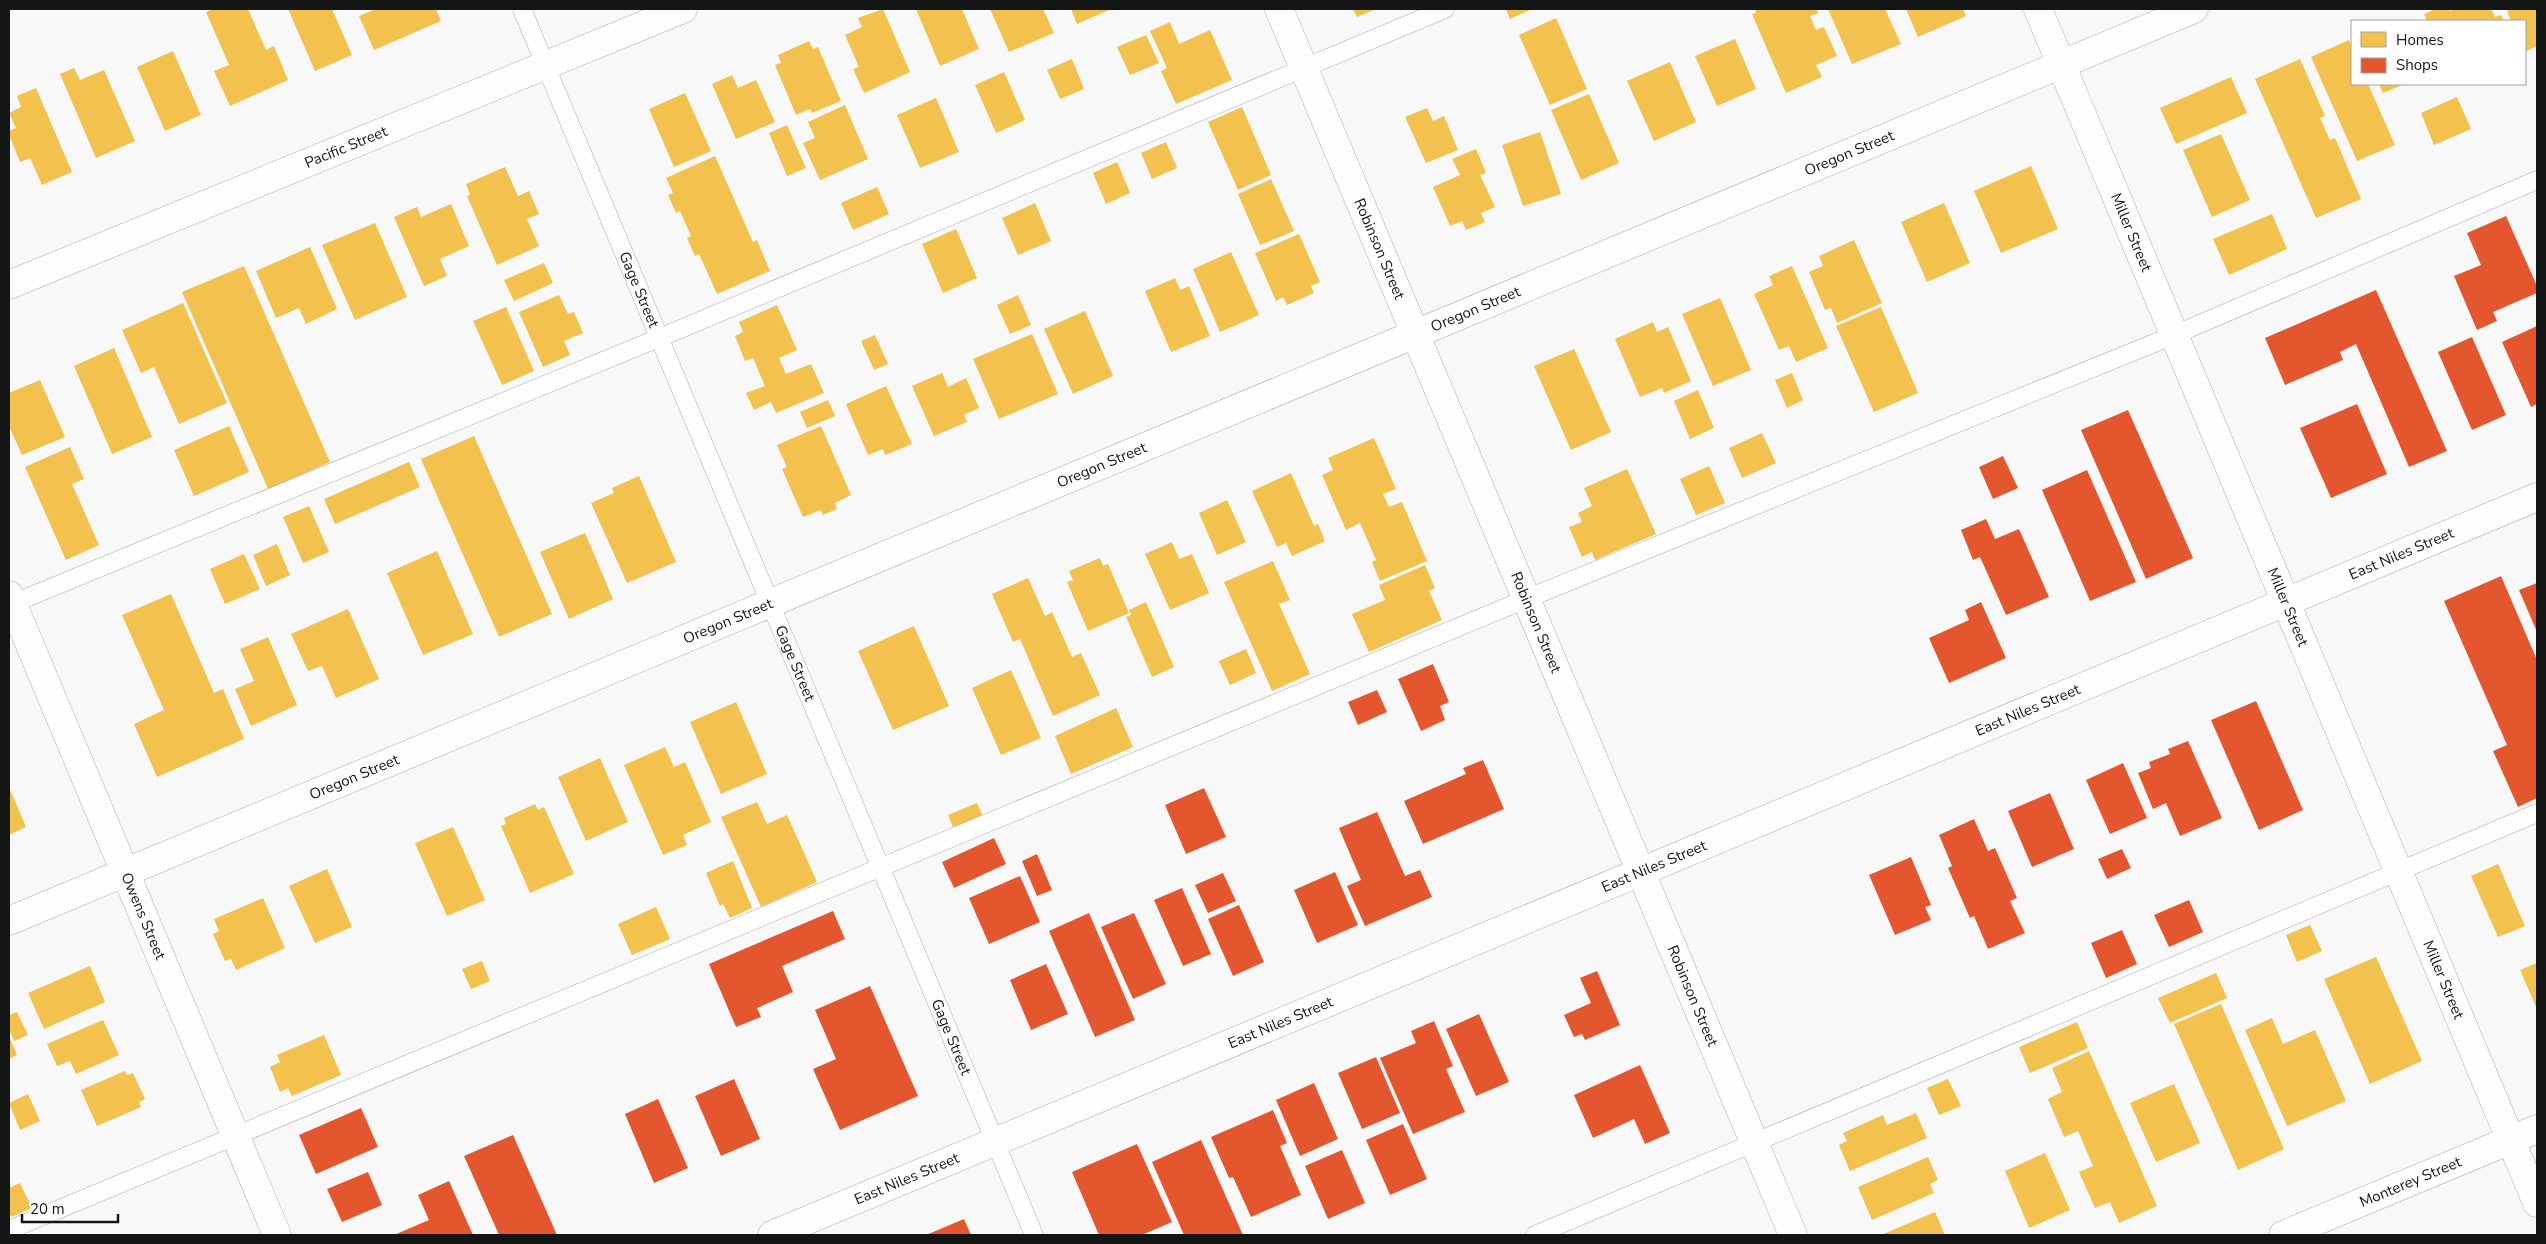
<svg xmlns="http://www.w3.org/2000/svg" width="2546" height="1244" viewBox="0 0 2546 1244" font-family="'Nunito Sans',sans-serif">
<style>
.homes{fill:#f2c14e}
.shops{fill:#e4572e}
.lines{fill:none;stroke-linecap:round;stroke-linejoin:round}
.lane-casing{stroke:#ababac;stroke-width:19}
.street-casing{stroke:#ababac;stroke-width:29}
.secondary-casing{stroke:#ababac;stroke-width:29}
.lane{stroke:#fefefe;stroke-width:18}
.street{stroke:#fefefe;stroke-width:28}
.secondary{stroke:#fefefe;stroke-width:28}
.labels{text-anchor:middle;stroke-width:5;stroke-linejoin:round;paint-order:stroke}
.street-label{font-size:15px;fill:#141515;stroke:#fff}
</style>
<rect width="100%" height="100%" fill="#f8f8f9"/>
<!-- homes -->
<g class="homes">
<polygon points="213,9 248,9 266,50 274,46 288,80 230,106 214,71 229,65 206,12"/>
<polygon points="288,9 332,9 352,55 315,71"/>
<polygon points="376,9 436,9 441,21 374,50 359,16"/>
<polygon points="883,9 910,72 864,93 853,69 859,67 845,35 862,27 858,18"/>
<polygon points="916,9 962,9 979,49 940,66"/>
<polygon points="990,9 1043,9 1054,33 1009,52"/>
<polygon points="1071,9 1111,9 1077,24"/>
<polygon points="1353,9 1376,9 1357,17"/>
<polygon points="1506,9 1529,9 1530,10 1510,19"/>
<polygon points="1755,9 1817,9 1818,13 1810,16 1816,30 1824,27 1837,56 1816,65 1822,77 1786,93 1752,14 1756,13"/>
<polygon points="1828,9 1885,9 1901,44 1852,64"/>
<polygon points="1906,9 1963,9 1966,16 1918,37"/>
<polygon points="2436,9 2449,9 2450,11 2456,9 2491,9 2495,17 2501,15 2504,21 2427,21 2424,14"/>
<polygon points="2513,9 2537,9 2537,46 2525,52 2525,21 2511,21 2507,11"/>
<polygon points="1556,18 1587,89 1550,105 1519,35"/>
<polygon points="1170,22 1179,44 1210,30 1232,80 1176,104 1161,71 1167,68 1150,31"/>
<polygon points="1146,35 1159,63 1130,75 1117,47"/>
<polygon points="1735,39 1756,89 1717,106 1695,56"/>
<polygon points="2349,40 2352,48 2352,84 2368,84 2395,145 2357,161 2311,57"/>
<polygon points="809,41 813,49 818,47 841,101 812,113 810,109 796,115 775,65 781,63 778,55"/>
<polygon points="173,51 201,115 165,131 137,67"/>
<polygon points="1072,59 1084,89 1060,99 1047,70"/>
<polygon points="2300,59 2325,116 2320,118 2330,140 2335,138 2361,199 2316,218 2255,79"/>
<polygon points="1670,62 1696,122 1654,141 1627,81"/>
<polygon points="74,68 80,80 104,70 135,141 96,158 60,74"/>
<polygon points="1004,72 1025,120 996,133 975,85"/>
<polygon points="732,75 738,88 756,80 775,122 736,139 712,84"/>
<polygon points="2231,77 2247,113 2176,144 2160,108"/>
<polygon points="2379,84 2405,84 2383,93"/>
<polygon points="36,88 72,172 42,185 30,158 20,162 9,135 9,131 16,128 9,113 21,107 17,96"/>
<polygon points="685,93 711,151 674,167 649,109"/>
<polygon points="1589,94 1619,163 1581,180 1551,110"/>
<polygon points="2457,97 2471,129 2434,145 2421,113"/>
<polygon points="936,98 959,152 920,168 897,115"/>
<polygon points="845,105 868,159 820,180 803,143 815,138 808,122"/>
<polygon points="1242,107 1271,175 1238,190 1208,122"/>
<polygon points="1427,108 1433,121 1444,116 1458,150 1426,163 1405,117"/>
<polygon points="787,125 806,168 787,176 769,133"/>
<polygon points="1540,132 1561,194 1523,206 1502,145"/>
<polygon points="2221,134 2250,200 2212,217 2183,150"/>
<polygon points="1166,142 1177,168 1152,179 1141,153"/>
<polygon points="1476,149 1486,173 1480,175 1495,207 1481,213 1485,222 1466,230 1462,221 1450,226 1433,187 1460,175 1452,159"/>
<polygon points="715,156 753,242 757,240 770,271 717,294 699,254 695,256 687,238 691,236 680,211 676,213 668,195 673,193 666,178"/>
<polygon points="1117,162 1130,193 1106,204 1093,173"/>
<polygon points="2031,166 2058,229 2001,253 1974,191"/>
<polygon points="505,167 518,196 529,191 539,214 527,219 539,246 497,265 467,196 470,195 466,184"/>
<polygon points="1271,179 1294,231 1260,245 1238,194"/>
<polygon points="877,187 889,214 853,230 841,203"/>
<polygon points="1035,203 1051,241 1018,255 1002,218"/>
<polygon points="1944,203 1970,263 1927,282 1901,222"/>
<polygon points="451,204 469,246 440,259 447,276 424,286 394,217 417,207 421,217"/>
<polygon points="2272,214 2287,249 2229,275 2213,239"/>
<polygon points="375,223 407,297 355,320 322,245"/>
<polygon points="956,229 977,278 943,293 922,244"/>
<polygon points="1299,234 1320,282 1311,286 1314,293 1287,305 1283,297 1276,301 1255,253"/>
<polygon points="1854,240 1882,303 1837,323 1831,308 1825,310 1809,272 1823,266 1819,256"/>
<polygon points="310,247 337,309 306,324 299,308 276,318 256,271"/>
<polygon points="1231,252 1259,315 1220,332 1193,269"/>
<polygon points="544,263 553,283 514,301 504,280"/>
<polygon points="244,266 330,462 268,489 182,292"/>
<polygon points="1792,266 1828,348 1796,362 1789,346 1779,350 1754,294 1773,285 1769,276"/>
<polygon points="1175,278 1180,290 1189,286 1210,336 1171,352 1145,291"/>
<polygon points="559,295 568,314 574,312 583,333 564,341 570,355 543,367 519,312"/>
<polygon points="1018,295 1031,325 1010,334 997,305"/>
<polygon points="1720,298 1751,370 1713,386 1682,314"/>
<polygon points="183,303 227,403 179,424 154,367 141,373 122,330"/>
<polygon points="777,305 797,350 779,358 786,374 811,364 824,393 776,413 771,402 754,410 746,393 765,386 753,358 745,361 735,336 743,332 739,322"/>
<polygon points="506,307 534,371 502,385 473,321"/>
<polygon points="1881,307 1918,393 1874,412 1836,326"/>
<polygon points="1085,311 1113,376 1073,394 1044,329"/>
<polygon points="1653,322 1657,332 1668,327 1691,381 1664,393 1662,388 1640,397 1615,339"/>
<polygon points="1032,334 1058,394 999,419 973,359"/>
<polygon points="875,335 888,364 874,370 861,341"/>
<polygon points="114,348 152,437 112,454 74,366"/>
<polygon points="1574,349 1611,432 1571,450 1534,366"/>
<polygon points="942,373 948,387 966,378 979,408 964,415 967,422 934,436 912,386"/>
<polygon points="1792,373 1803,400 1787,408 1775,380"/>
<polygon points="40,380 65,437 22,455 9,426 9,393"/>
<polygon points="886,386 912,444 885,455 883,449 868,455 846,404"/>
<polygon points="1698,390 1714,428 1690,439 1674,401"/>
<polygon points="828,400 835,416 807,428 800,412"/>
<polygon points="229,426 249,472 194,496 174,450"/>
<polygon points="821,426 851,495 835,503 837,509 823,515 821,510 803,517 782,469 787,467 777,445"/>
<polygon points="1762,433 1776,463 1742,478 1729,448"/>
<polygon points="474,436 552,614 499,637 421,459"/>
<polygon points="1374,438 1396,489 1383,494 1389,507 1402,502 1427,561 1380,581 1372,562 1376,560 1360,523 1346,530 1322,475 1333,470 1328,458"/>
<polygon points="70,447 84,479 72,484 99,545 66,560 25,467"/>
<polygon points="409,462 420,487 335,524 324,499"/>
<polygon points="1709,466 1725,503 1696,515 1680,479"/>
<polygon points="1627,469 1656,534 1595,560 1592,552 1582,557 1569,527 1582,522 1578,513 1592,506 1584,488"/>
<polygon points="1291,473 1314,526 1318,524 1325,541 1292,556 1286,543 1277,547 1252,491"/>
<polygon points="639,476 676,562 627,583 591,503 614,493 612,488"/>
<polygon points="1227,500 1246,542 1217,555 1199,513"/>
<polygon points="309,506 329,552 303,563 283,517"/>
<polygon points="585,533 613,599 569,619 540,552"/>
<polygon points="1172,542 1179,559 1192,554 1209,593 1170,610 1145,554"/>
<polygon points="277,544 290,575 266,586 253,555"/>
<polygon points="437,551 473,634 423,655 387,573"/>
<polygon points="244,554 260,589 225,604 210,569"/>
<polygon points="1100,558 1103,566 1108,564 1129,613 1088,631 1067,582 1073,580 1069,571"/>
<polygon points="1273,561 1290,600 1279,604 1310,674 1272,691 1224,582"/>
<polygon points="1425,565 1435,588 1429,591 1442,620 1369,652 1352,614 1385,600 1379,585"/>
<polygon points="1028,578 1045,616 1052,612 1072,657 1081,653 1100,695 1053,716 1020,639 1013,642 992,594"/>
<polygon points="171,594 214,693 223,689 244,739 157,777 134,724 164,710 122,615"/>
<polygon points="1146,602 1174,667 1152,677 1126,617 1131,615 1129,610"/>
<polygon points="348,609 379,679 336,698 322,666 308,671 291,634"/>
<polygon points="914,626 949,706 893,730 858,651"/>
<polygon points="268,637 297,705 251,726 235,689 254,681 240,649"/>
<polygon points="1246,649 1256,673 1230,685 1219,661"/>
<polygon points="1011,670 1041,738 1001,755 972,688"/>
<polygon points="736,702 767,774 721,794 690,722"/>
<polygon points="1116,708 1133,747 1071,774 1055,736"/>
<polygon points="665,747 674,767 685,762 711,822 683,835 687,845 663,855 624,765"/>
<polygon points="600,758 628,822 586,841 558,777"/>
<polygon points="9,787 26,827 9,835"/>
<polygon points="757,802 767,824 787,815 817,882 761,907 721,817"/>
<polygon points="977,803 983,816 954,829 948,815"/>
<polygon points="535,804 538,810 544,807 574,874 530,893 501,826 506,824 504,818"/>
<polygon points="453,827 485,900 447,916 415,843"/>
<polygon points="733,861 752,908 730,918 723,904 720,906 706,873"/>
<polygon points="2498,864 2525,926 2498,937 2471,876"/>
<polygon points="327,869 352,927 315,943 289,886"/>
<polygon points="263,898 285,948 236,970 231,959 225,961 213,934 219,931 214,919"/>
<polygon points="656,907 670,939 632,955 618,924"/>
<polygon points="2310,925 2322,951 2297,962 2286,935"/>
<polygon points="2376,957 2422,1061 2370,1084 2324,979"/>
<polygon points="482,961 490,981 471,989 462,969"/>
<polygon points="2537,963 2537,1009 2520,970"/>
<polygon points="90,966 105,1002 44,1029 28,993"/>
<polygon points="2216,973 2227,998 2170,1023 2158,998"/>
<polygon points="2221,1004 2284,1149 2238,1170 2174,1024"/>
<polygon points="17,1012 28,1035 14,1041 9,1030 9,1015"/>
<polygon points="2272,1018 2283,1044 2315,1030 2346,1101 2287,1126 2245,1030"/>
<polygon points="103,1020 119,1055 76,1074 70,1061 57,1066 47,1044"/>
<polygon points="2077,1022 2088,1048 2030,1073 2019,1047"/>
<polygon points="324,1035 341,1075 292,1096 288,1088 280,1092 270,1067 280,1062 277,1055"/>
<polygon points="9,1036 17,1055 9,1059"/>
<polygon points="2089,1051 2157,1206 2119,1223 2110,1202 2095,1208 2079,1172 2093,1166 2078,1131 2064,1137 2048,1099 2062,1092 2052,1068"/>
<polygon points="125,1071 127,1075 133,1073 145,1099 139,1102 141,1107 97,1126 81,1090"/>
<polygon points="1948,1079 1961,1106 1939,1115 1927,1088"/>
<polygon points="2174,1084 2200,1143 2156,1162 2130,1103"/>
<polygon points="28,1094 40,1121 20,1130 9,1103"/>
<polygon points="1916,1113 1927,1138 1850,1171 1839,1145 1847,1141 1843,1133 1883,1115 1887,1125"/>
<polygon points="2045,1153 2070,1210 2029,1228 2005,1171"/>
<polygon points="1928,1157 1938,1180 1930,1184 1934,1193 1872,1220 1858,1187"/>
<polygon points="20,1183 32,1208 11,1217 9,1211 9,1188"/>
<polygon points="1935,1212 1945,1235 1881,1235"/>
</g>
<!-- shops -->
<g class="shops">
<polygon points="2506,216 2537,286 2537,293 2493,312 2497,321 2477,330 2454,276 2481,265 2467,233"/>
<polygon points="2376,290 2447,451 2409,467 2356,344 2340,352 2343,360 2285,385 2265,338"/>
<polygon points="2537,326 2537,404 2531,407 2502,342"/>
<polygon points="2472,337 2506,415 2472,430 2438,352"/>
<polygon points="2357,404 2387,474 2331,498 2300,428"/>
<polygon points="2128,410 2193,558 2146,579 2081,430"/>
<polygon points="2003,456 2018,488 1993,499 1979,467"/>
<polygon points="2087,470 2136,582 2090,601 2042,490"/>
<polygon points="1986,519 1995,539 2019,529 2049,597 2006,615 1980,557 1973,560 1961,530"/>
<polygon points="2501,576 2537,660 2537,798 2518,807 2493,751 2507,745 2444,601"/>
<polygon points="2537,583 2537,632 2519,590"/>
<polygon points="1981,602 2006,658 1949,683 1929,638 1969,620 1965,610"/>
<polygon points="1433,664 1449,702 1440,706 1445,720 1421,731 1398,679"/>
<polygon points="1377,690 1387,712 1358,725 1348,702"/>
<polygon points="2256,701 2303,810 2259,830 2211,720"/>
<polygon points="2188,741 2222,818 2180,836 2166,803 2153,809 2138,773 2151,768 2149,762 2170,754 2168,749"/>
<polygon points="1483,760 1504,809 1423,844 1404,801 1466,774 1463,768"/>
<polygon points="2123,763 2147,818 2110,834 2086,780"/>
<polygon points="1204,788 1226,837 1186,854 1165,805"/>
<polygon points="2050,793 2074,849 2032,867 2008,811"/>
<polygon points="1377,812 1405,876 1420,870 1432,897 1365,926 1347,886 1361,880 1339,828"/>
<polygon points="1974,819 1988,851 1995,848 2017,898 2010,901 2025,933 1988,949 1974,916 1970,918 1948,868 1952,866 1939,835"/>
<polygon points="994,838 1006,864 954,888 942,862"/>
<polygon points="2122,849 2131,868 2107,879 2098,859"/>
<polygon points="1037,854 1052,890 1037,896 1022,861"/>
<polygon points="1911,857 1931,905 1925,907 1931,920 1895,935 1869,875"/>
<polygon points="1335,872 1358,925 1317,943 1294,890"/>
<polygon points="1223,873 1236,901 1208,913 1195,885"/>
<polygon points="1020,876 1040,922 989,944 969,898"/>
<polygon points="1182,888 1211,954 1183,966 1154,900"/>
<polygon points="2189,900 2203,932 2169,947 2154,915"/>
<polygon points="1239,905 1264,962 1233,976 1208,919"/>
<polygon points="833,911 845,939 782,966 793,992 757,1008 761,1017 736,1027 709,964"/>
<polygon points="1089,913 1135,1020 1095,1037 1049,931"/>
<polygon points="1134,913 1166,984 1133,999 1101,927"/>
<polygon points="2122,930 2137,964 2106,978 2091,943"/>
<polygon points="1046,964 1068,1014 1031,1030 1010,980"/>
<polygon points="1597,971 1620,1025 1585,1040 1582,1034 1574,1037 1564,1015 1591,1003 1580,978"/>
<polygon points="870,986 918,1096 840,1130 813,1069 836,1059 815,1010"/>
<polygon points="1479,1014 1509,1082 1476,1096 1446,1029"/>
<polygon points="1434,1021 1453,1066 1446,1069 1465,1112 1413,1134 1380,1058 1416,1043 1411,1031"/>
<polygon points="1376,1057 1400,1113 1362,1129 1338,1073"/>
<polygon points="1640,1065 1670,1133 1645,1144 1634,1119 1593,1138 1574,1095"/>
<polygon points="734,1079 760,1139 721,1156 695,1096"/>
<polygon points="1314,1083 1338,1139 1300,1156 1276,1100"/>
<polygon points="658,1099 688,1168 654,1183 625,1114"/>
<polygon points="361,1108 378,1147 316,1174 299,1135"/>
<polygon points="1273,1110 1287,1143 1280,1146 1301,1195 1251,1217 1233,1177 1229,1178 1211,1137"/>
<polygon points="1403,1124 1427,1179 1390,1195 1366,1140"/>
<polygon points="513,1135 557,1235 499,1235 464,1156"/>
<polygon points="1201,1140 1243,1235 1184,1235 1152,1162"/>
<polygon points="1137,1144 1172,1222 1142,1235 1099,1235 1072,1172"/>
<polygon points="1342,1150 1365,1203 1328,1219 1305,1166"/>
<polygon points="368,1172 382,1205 342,1222 327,1189"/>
<polygon points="449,1181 473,1235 394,1235 429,1220 418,1195"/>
<polygon points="964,1219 971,1235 926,1235"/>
</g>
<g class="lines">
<!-- lane casing -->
<g class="lane-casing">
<g id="lane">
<path id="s1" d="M522,9L1034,1235"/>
<polyline points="9,605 659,338 1445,9"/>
<polyline points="9,1230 1526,599 2174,335 2537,180"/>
<polyline points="1535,1235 2537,813"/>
</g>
</g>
<!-- street casing -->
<g class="street-casing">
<g id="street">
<path id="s2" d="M1279,9L1793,1235"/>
<path id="s3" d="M2038,9L2537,1203"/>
<path id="s4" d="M9,285L683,9"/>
<path id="s5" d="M9,595L277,1235"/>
<path id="s6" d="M9,921L2194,9"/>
</g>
</g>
<!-- secondary casing -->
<g class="secondary-casing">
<g id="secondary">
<path id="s7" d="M772,1235L2537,497"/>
<path id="s8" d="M2283,1235L2537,1129"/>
</g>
</g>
<!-- lane -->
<use href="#lane" class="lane"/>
<!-- street -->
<use href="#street" class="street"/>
<!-- secondary -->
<use href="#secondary" class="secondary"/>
</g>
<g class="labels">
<!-- street labels -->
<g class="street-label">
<text dy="5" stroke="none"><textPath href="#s4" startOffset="364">Pacific Street</textPath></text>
<text dy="5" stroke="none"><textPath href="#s6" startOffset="1994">Oregon Street</textPath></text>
<text dy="5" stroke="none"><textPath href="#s3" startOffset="242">Miller Street</textPath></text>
<text dy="5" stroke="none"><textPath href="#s2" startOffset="260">Robinson Street</textPath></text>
<text dy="5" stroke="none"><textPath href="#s1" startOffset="304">Gage Street</textPath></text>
<text dy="5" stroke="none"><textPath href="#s6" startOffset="1589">Oregon Street</textPath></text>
<text dy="5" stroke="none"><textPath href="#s6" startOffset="1184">Oregon Street</textPath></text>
<text dy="5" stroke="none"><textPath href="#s7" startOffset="1766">East Niles Street</textPath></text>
<text dy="5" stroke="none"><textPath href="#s3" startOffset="648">Miller Street</textPath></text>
<text dy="5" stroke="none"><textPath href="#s6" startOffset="779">Oregon Street</textPath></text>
<text dy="5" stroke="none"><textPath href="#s2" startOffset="665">Robinson Street</textPath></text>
<text dy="5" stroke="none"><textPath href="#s1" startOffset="709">Gage Street</textPath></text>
<text dy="5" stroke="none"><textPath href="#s7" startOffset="1361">East Niles Street</textPath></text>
<text dy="5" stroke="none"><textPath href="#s6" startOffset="374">Oregon Street</textPath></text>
<text dy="5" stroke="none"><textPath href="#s7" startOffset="956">East Niles Street</textPath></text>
<text dy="5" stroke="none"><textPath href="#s5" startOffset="348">Owens Street</textPath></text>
<text dy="5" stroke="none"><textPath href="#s3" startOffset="1052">Miller Street</textPath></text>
<text dy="5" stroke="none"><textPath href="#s2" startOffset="1070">Robinson Street</textPath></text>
<text dy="5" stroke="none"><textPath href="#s7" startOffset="551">East Niles Street</textPath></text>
<text dy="5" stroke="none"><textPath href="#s1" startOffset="1114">Gage Street</textPath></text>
<text dy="5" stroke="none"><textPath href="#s7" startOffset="146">East Niles Street</textPath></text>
<text dy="5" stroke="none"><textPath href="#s8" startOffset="138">Monterey Street</textPath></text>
</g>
</g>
<!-- border -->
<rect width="2546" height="1244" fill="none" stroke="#141515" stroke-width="20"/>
<!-- legend -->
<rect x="2351" y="20" width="175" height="65" fill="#ffffff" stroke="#a1a1a1"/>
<rect x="2361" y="32" width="25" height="15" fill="#f2c14e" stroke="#a1a1a1"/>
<text x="2396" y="45" font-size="15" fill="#141515">Homes</text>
<rect x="2361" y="58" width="25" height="15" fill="#e4572e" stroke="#a1a1a1"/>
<text x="2396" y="70" font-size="15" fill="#141515">Shops</text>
<!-- scale -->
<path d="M22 1214v8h96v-8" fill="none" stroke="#141515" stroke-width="2.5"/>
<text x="30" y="1214" font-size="15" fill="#141515" stroke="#ffffff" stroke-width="4" paint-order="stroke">20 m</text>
</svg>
